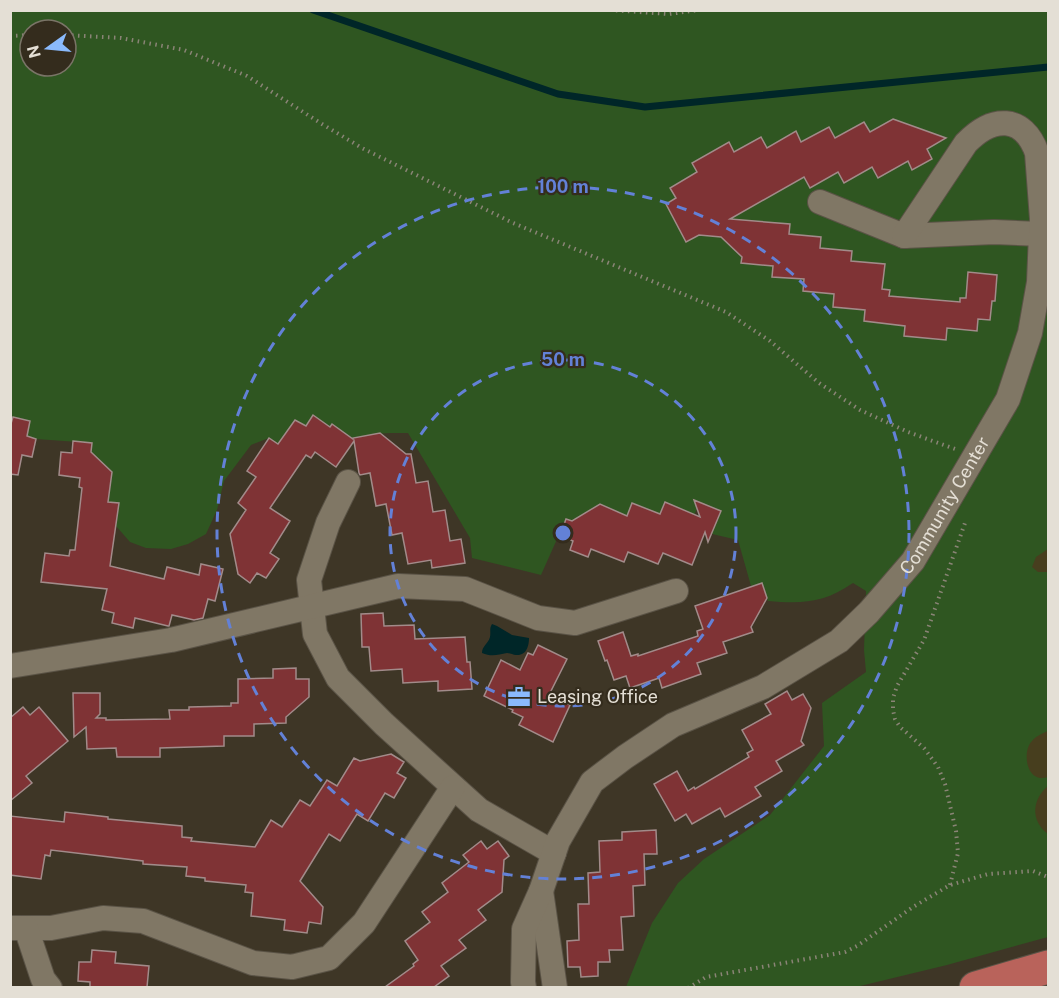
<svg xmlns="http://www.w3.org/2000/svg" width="1059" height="998" viewBox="0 0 1059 998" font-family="'Public Sans',sans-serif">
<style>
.green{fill:#2f5621;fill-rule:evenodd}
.sand{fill:#473e1e}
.water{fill:#002628}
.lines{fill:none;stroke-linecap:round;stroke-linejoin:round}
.stream{stroke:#002628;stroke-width:7}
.building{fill:#7f3335;stroke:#a28b8a;stroke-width:1.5}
.minor-casing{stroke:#5a5346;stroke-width:26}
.primary-casing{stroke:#5a5346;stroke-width:35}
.path{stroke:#8a8476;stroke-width:4;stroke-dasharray:1.5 4.5;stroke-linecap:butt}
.minor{stroke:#807765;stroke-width:24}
.primary{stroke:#b9635b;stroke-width:33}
.ring{fill:none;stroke:#6381d7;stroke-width:3;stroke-dasharray:10 8}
.labels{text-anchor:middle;stroke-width:4.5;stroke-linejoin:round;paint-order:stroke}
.street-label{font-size:18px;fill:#e4dfd5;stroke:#342c1d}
.poi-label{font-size:18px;fill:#e4dfd5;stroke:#342c1d;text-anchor:start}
.centre{fill:#6381d7;stroke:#342c1d;stroke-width:3}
.ring-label{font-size:18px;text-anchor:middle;font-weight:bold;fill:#6381d7;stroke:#342c1d;stroke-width:4.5;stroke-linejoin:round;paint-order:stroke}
</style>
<rect width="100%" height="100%" fill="#3e3626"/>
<!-- green -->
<path class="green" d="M11,11H1048V937L947,965L856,987H626L652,923L678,883L704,859L770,815L824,746L822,703L866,672L864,650L866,591L853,583C824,603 803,604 768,601L762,583L751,586L738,540L712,534L721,511L700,503L694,515L665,502L660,514L633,503L627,516L599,504L594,515L578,523L566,519L541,575L472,558L470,538L408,433C390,433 372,432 354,440L332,425L330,427L313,415L306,426L295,420L278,444L269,438L251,445L224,481L217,510L206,534L188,544L171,549L146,548L130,542L116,526L119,504L108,502L112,471L101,469L102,462L98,458L91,457L92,443L36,439L27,436L30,421L13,417L11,427ZM30,30H66V66H30Z"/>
<!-- sand -->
<g class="sand">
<polygon points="1048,549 1048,572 1038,572 1032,567 1036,557"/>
<path d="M1048,731V777C1044,778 1039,779 1035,776C1025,770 1024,749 1032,741C1036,736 1043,733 1048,731Z"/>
<path d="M1048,786V834C1030,821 1032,799 1048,786Z"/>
</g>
<!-- water -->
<path class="water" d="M492,624L497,626L512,635L529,638C529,645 527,656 516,655C513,655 510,653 507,653C498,655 491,657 482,653C482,646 488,644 490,637C491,631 489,629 492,624Z"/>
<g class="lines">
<!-- stream -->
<polyline class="stream" points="313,10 558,94 645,107 1048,67"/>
</g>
<!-- building -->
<g class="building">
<polygon points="893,119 946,138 927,149 932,159 912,170 908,161 878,178 872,167 844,183 838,172 810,188 804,177 730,219 790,224 789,234 821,237 820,248 852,251 851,261 885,264 882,289 890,290 889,296 960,302 960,298 966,298 968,272 997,275 995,301 992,301 990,320 978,319 977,331 947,328 946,340 904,336 905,326 864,321 865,310 833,307 834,294 803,291 804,279 772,277 773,266 741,263 742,257 721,237 699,235 686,242 666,204 676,198 670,188 697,172 692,163 729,142 734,152 761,137 767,148 796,131 801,142 829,127 835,138 864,122 870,132"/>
<polygon points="313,415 330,427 332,424 353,439 353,438 380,433 406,454 411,454 416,483 428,481 433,512 445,510 450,541 461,539 465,563 432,568 431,560 408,564 402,533 392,535 386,504 376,506 370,473 360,475 359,473 354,441 336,467 315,452 311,458 306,455 270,508 290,521 270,553 279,559 266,578 257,573 250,583 238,574 230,534 246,510 238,503 256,477 247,471 269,438 278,444 295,420 306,426"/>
<polygon points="13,417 30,421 27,436 36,439 32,457 22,455 18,475 10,474 10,427"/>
<polygon points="73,441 92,443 91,452 112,472 108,502 119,503 110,566 164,579 167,567 199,575 201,564 223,569 215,601 208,599 203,618 194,620 172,615 169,626 168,626 135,618 133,628 112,623 114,613 102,610 107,589 41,582 45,553 69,556 70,550 75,550 82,488 79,487 80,478 59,475 61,452 72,453"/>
<polygon points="694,500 721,511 708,542 705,532 692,565 663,553 658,564 628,552 624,562 591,549 588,557 570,550 573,541 560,536 566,519 572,521 600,504 627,516 632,503 660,514 665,502 700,517"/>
<polygon points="762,583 767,598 751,627 753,632 723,642 727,653 697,663 701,674 662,688 659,678 630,688 626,676 614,680 607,660 605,661 598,641 623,632 631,656 638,654 638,656 698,636 697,631 703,629 695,606"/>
<polygon points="383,613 384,626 414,625 415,639 465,637 467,662 470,662 472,689 438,691 438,681 403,683 402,669 371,671 369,647 362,647 361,614"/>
<polygon points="538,645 567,659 549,695 570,705 553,742 519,725 523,717 512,712 513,710 484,696 501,660 520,670 528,653 533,655"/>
<polygon points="296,668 296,679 309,679 309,697 286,717 286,723 254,724 254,736 224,736 224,746 160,748 160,757 117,757 116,748 87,749 86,727 74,737 73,693 100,693 100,714 96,718 106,718 106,720 170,719 169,710 189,710 189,707 231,706 231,703 238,703 238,679 273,678 273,669"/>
<polygon points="787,691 792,700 803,694 811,708 801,741 804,745 776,761 782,771 755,787 761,796 725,817 720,808 692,824 686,814 675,821 654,784 677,771 688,791 694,787 695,789 749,757 747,753 753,750 742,730 771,714 765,704"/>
<polygon points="23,707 30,715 39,707 68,741 26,776 32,783 10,801 10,718"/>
<polygon points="391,754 404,762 397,773 406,778 394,798 385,793 368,821 357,814 340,841 329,834 300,881 323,907 321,924 309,922 307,933 284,930 285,920 251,916 253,893 245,892 246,885 205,881 205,878 186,876 187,867 143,864 143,861 51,850 50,856 45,855 41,879 10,875 10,816 64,822 65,812 108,817 108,819 182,826 182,837 192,838 191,841 255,847 271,820 282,827 300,800 310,806 327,780 337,786 354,758 360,761"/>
<polygon points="656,830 657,854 644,854 645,885 633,886 634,916 621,917 623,950 609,950 610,962 598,962 598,976 581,977 580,967 568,967 567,941 579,940 578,904 589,904 588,873 600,872 599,841 622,840 622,832"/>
<polygon points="481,841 487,849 498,841 509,856 504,860 502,892 478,910 486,920 459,940 466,948 441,966 449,976 434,987 385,987 414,966 413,964 418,960 405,941 430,922 422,912 448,892 442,883 469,862 463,855"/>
<polygon points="92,950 116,952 115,963 149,966 147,987 90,987 90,982 78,981 79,962 91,962"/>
</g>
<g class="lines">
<!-- minor casing -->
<g class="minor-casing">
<g id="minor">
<polyline points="820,202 904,236 994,232 1041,234"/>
<polyline points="348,482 328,523 309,580 315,634 338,678 384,724 479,810 554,853"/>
<polyline points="10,666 171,640 398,586 465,589 538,618 575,623 676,591"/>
<polyline points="541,891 555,988"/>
<polyline points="10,928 51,928 103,918 143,921 253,963 292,967 329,958 364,923 453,787"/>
<polyline points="26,928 43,979 50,988"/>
<path id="s1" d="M524,988L523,982L524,929L541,891L558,841L592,782L625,757L673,725L763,687L839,641L869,612L913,561L1008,399L1030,333L1039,282L1041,234L1042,219L1037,153C1023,114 992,116 966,143L904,236"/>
</g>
</g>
<!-- primary casing -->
<g class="primary-casing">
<polyline id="primary" points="976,988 1048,967"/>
</g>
<!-- path -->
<g class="path">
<polyline points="610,10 669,14 699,10"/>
<polyline points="66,35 121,38 184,50 247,76 322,124 362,148 513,223 726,312 770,341 819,383 860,410 908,432 955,449"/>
<polyline points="10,36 30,35"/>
<polyline points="950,885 958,853 956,831 945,784 938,767 924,748 900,727 895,719 893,710 893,698 897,686 924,640 966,520"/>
<polyline points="688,988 706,977 845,952 857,946 913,907 950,885 988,874 1033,871 1048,877"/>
</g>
<!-- minor -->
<use href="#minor" class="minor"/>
<!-- primary -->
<use href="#primary" class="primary"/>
</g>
<!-- distance rings -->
<g class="ring">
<circle cx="563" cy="533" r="173"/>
<circle cx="563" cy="533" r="346"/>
</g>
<!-- icons -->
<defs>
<g id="office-bare" transform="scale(1.8)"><path d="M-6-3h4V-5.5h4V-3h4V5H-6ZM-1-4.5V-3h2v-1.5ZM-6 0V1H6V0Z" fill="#8abafc" stroke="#342c1d" stroke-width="2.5" paint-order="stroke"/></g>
</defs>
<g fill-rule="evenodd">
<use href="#office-bare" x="519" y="697"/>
</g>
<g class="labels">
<!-- street labels -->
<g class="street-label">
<text dy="6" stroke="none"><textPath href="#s1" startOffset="680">Community Center</textPath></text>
</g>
<!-- poi labels -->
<g class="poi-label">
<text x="537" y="703">Leasing Office</text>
</g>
</g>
<circle cx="563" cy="533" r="9" class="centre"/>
<g class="ring-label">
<text x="563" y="193">100 m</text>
<text x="563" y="366">50 m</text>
</g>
<!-- border -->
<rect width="1059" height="998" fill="none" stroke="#e4dfd5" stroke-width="24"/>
<!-- north arrow -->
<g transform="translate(48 48) rotate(255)"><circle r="28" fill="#342c1d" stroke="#7a7467" stroke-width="1.5"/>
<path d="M0-4.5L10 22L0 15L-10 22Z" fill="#8abafc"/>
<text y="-9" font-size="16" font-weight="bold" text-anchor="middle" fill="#e4dfd5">N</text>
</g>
</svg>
